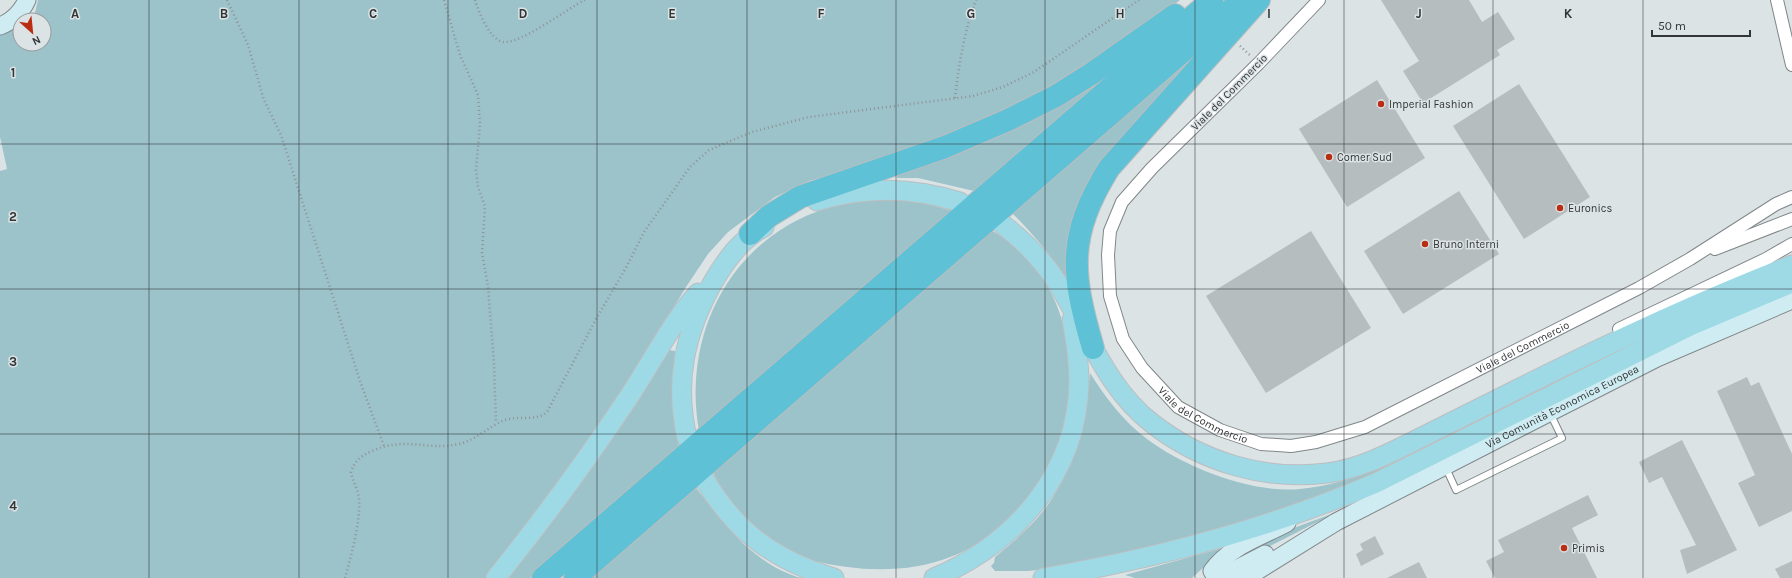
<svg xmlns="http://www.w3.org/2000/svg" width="1792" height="578" viewBox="0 0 1792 578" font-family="Karla,sans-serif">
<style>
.green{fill:#9cc2ca}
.building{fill:#b5bdbe}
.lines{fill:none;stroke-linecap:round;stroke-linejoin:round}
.lane-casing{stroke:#808789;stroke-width:8}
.street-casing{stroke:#808789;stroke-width:14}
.secondary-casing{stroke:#808789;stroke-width:19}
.primary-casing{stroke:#bdbebf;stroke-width:21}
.highway-casing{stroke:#bdbebf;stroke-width:24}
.path{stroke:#8e9394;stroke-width:2.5;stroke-dasharray:1 3;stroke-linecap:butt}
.lane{stroke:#fff;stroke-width:6}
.street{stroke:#fff;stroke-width:12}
.secondary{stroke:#cfecf2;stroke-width:17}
.primary{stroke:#9edae6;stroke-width:19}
.highway{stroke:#5ec1d5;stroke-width:22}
.grid{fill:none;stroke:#323536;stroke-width:1;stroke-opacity:0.55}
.poi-dot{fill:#b92e13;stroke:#dce3e5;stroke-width:1.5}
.labels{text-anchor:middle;stroke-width:3;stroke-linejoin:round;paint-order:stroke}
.street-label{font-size:11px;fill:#323536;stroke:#dce3e5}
.poi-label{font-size:11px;fill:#323536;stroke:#dce3e5;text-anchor:start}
.grid-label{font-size:13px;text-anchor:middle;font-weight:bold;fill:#323536;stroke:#dce3e5;stroke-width:3;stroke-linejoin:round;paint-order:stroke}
</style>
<rect width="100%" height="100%" fill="#dce3e5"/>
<!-- green -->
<g class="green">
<polygon points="38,0 1180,0 1094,65 1014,107 935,140 845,171 809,181 775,197 728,232 708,254 686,287 611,411 487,578 0,578 0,171 7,169 0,137 0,34 20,25 20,44 44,44 44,20 26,20 35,13"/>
<path d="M1194,56L1195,62L1103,166L1068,282C1052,256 1034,235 1012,213Z"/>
<polygon points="1127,60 974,191 918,178 897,178 898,170"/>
<path d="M895,199L924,203L953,211L699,431C681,330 735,231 838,205C857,201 876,200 895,199Z"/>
<path d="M991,230C1084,283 1089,408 1035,491C1028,500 1019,508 1011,516C957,573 883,578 810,560C765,541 736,516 713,473Z"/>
<path d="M669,350L675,351C672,385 673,415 679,448L530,578H507C564,504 623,432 669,350Z"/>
<path d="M1090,373C1105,397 1124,422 1147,439C1184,467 1253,494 1300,489C1353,484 1402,459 1450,436L1370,477L1281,511L1169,546L1056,568L1028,571H995L991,566L994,563L995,557C1012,543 1030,528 1044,510C1074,471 1085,422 1090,373Z"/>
<path d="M695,486C721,522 756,566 801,578H588Z"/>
<polygon points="1337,512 1225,569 1231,558 1280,533"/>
<polygon points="1219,549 1220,552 1192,578 1135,578 1125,575"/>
</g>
<!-- building -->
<g class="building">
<polygon points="1381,0 1469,0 1482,22 1498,12 1515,39 1497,50 1500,55 1423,103 1403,71 1419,61"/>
<polygon points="1377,80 1425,158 1347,207 1299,129"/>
<polygon points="1519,84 1590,197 1524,239 1453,126"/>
<polygon points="1459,191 1499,254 1403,314 1364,251"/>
<polygon points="1311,231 1371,328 1266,393 1206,296"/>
<polygon points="1747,377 1751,386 1759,382 1792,454 1792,511 1759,527 1738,483 1755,475 1717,391"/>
<polygon points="1682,440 1737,550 1687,574 1680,550 1696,545 1662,477 1649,483 1639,462"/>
<polygon points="1588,495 1598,515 1572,528 1597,578 1495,578 1486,561 1504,552 1498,540"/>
<polygon points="1375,536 1384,554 1361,566 1356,554 1363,550 1360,544"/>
<polygon points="1792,561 1792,578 1780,578 1775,569"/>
<polygon points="1419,562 1427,578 1387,578"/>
</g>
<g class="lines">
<!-- lane casing -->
<g class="lane-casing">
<polyline id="lane" points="1446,468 1456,490 1562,438 1550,413"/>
</g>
<!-- street casing -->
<g class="street-casing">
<g id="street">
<path id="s1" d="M1319,0L1259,63L1152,168L1122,202L1110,231L1108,255L1110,296L1123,339L1142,368L1178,407L1220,430L1261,444L1291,446L1316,442L1365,427L1639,288L1690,259L1776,204L1792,197"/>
<polyline points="1777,0 1792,65"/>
<polyline points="1715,249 1792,219"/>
<polyline points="1619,329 1766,259 1792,244"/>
</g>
</g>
<!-- secondary casing -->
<g class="secondary-casing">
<g id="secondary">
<path d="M0,26C13,21 21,13 27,0"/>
<path d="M1216,578L1212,571C1230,546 1261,537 1287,523"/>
<polyline points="1219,578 1265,554"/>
<path id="s2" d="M1246,578L1336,522L1525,425L1657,358L1792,300"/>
</g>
</g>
<!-- primary casing -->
<g class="primary-casing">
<g id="primary">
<path d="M817,201C866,186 911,187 960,202"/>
<path d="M1002,224C1023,240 1040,257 1055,279C1086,327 1105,388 1153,424C1202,462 1265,481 1327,473C1361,469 1394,451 1424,436C1454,421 1484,406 1514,391C1605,345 1697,302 1792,265"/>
<path d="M687,438C674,380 685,333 713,282C726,260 741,239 764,227"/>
<path d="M706,482C737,533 776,561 834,578"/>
<path d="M496,578C541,522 584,464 624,404C649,368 669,326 698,293"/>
<path d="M934,578C1015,544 1077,474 1079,383C1079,362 1076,341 1072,320"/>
<path d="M1043,578C1158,558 1268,529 1376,483L1690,326L1792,283"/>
</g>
</g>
<!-- highway casing -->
<g class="highway-casing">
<g id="highway">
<polyline points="750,234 769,216 800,197 945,147 1008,120 1056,96 1091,74 1175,15"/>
<path d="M1093,348C1071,273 1067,236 1109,168L1259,0"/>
<polyline points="543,578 1212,0"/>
<polyline points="575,578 1242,0"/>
</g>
</g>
<!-- path -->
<g class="path">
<polyline points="227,0 248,45 264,100 281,135 360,381 384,446"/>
<polyline points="444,0 460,55 478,95 480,124 476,170 478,187 485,206 482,253 488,286 494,364 496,423"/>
<path d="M475,0C478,11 490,40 503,42C522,44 566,9 585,0"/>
<polyline points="1240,46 1251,56"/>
<path d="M955,98C959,64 964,32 976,0"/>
<path d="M345,578C351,556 361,521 359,498C358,489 352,481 351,472C355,460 361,456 372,451C405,436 428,451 459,444C476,440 489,426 505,420C520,415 535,422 547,412L596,319L627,266L644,232L690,167L709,150L752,132L809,117L973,96L1003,87L1034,72L1139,0"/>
</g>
<!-- lane -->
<use href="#lane" class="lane"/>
<!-- street -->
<use href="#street" class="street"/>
<!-- secondary -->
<use href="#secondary" class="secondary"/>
<!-- primary -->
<use href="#primary" class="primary"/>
<!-- highway -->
<use href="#highway" class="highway"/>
</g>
<!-- grid -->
<path class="grid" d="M149,0V578M299,0V578M448,0V578M597,0V578M747,0V578M896,0V578M1045,0V578M1195,0V578M1344,0V578M1493,0V578M1643,0V578M0,144H1792M0,289H1792M0,434H1792"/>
<!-- markers -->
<g class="poi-dot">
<circle cx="1381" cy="104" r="4"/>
<circle cx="1329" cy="157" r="4"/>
<circle cx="1560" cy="208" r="4"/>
<circle cx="1425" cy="244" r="4"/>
<circle cx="1564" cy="548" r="4"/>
</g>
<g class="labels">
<!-- street labels -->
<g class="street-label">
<text transform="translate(1229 92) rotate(-45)" y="4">Viale del Commercio</text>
<text dy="4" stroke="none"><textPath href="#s1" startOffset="886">Viale del Commercio</textPath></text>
<text dy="4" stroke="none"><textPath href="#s2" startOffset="360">Via Comunità Economica Europea</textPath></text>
<text dy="4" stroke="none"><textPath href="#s1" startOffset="537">Viale del Commercio</textPath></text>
</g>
<!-- poi labels -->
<g class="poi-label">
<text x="1389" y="108">Imperial Fashion</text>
<text x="1337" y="161">Comer Sud</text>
<text x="1568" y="212">Euronics</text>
<text x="1433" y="248">Bruno Interni</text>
<text x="1572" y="552">Primis</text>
</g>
</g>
<g class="grid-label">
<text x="75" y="18">A</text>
<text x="224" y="18">B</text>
<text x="373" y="18">C</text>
<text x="523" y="18">D</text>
<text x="672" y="18">E</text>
<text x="821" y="18">F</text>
<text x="971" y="18">G</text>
<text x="1120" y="18">H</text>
<text x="1269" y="18">I</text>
<text x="1419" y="18">J</text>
<text x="1568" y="18">K</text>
<text x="13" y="77">1</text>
<text x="13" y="221">2</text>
<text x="13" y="366">3</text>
<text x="13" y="510">4</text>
</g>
<!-- north arrow -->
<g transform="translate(32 32) rotate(153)"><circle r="19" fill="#dce3e5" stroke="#989d9f"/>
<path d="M0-3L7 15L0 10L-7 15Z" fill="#b92e13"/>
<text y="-6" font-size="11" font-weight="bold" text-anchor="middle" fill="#323536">N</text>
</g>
<!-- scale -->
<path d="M1652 30v6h98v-6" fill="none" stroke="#323536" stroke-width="2"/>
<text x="1658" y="30" font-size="12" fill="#323536" stroke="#dce3e5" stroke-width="3" paint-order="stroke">50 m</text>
</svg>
